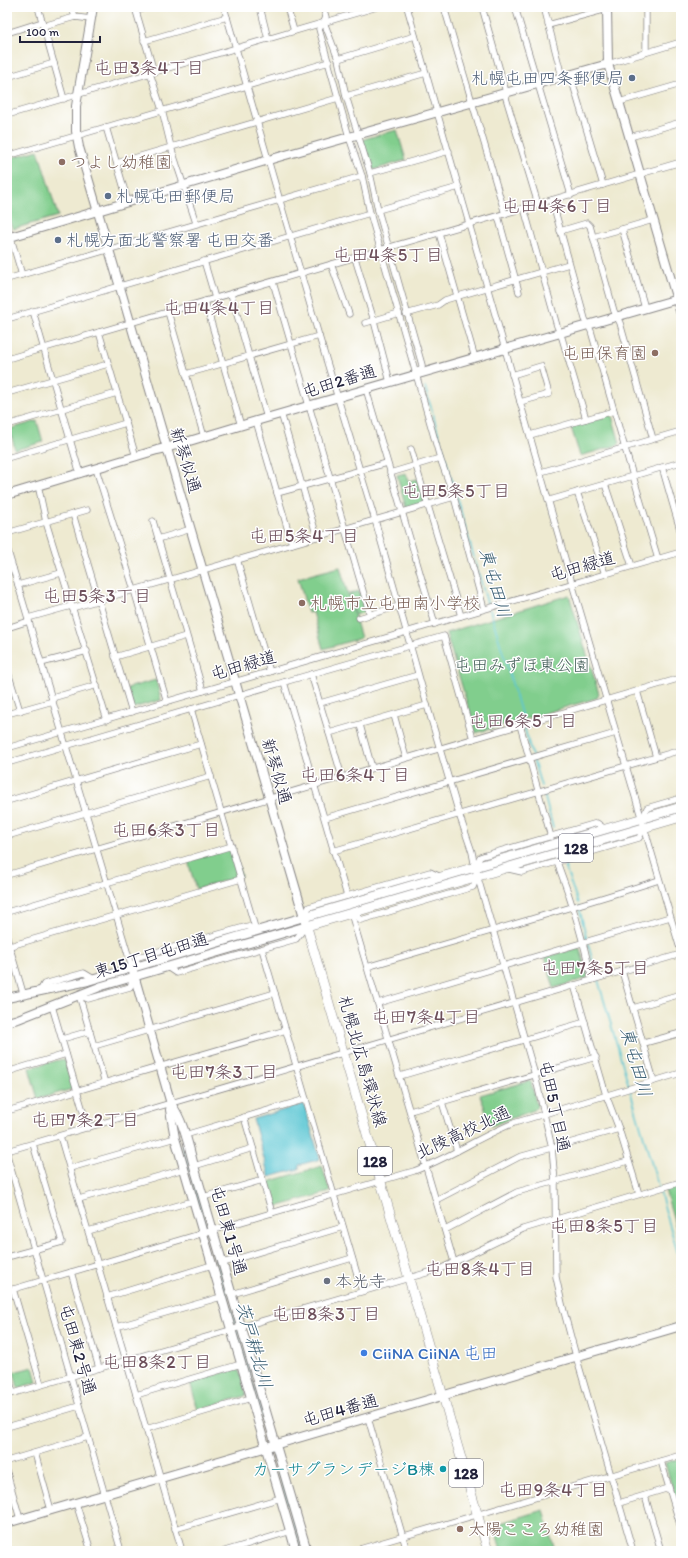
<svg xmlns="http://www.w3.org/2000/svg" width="688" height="1558" viewBox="0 0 688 1558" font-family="Itim,'Klee One',sans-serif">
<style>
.green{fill:#81ce8d;stroke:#527864}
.water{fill:#5ac6d3;stroke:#3e7487}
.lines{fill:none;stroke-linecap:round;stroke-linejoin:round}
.stream{stroke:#5ac6d3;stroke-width:1.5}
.street-casing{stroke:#888686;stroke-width:7}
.secondary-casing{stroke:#888686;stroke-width:10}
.primary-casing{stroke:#888686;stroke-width:10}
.street{stroke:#fff;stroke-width:5.5}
.secondary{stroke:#fff;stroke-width:8}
.primary{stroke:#fff;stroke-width:9}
.service-dot{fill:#5c6f8a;stroke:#fff;stroke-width:1.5}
.education-dot{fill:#8d6e63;stroke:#fff;stroke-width:1.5}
.worship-dot{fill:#6b7280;stroke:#fff;stroke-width:1.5}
.shop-dot{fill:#3f7fe0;stroke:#fff;stroke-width:1.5}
.culture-dot{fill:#0f9aa8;stroke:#fff;stroke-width:1.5}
.labels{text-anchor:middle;stroke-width:3;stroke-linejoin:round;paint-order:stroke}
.shield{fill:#fff;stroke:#646476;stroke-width:1}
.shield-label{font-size:16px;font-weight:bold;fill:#22223b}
.service-label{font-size:17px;fill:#4e5e75;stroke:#fff;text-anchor:start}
.education-label{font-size:17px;fill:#785e54;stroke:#fff;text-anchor:start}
.street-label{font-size:17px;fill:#22223b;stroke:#fff}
.park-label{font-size:17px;fill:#435e58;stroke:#fff}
.worship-label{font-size:17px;fill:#5b616d;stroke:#fff;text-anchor:start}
.shop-label{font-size:17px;fill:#366cbe;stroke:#fff;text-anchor:start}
.culture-label{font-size:17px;fill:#0d838f;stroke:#fff;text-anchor:end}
.neighbourhood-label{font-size:18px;fill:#6d505b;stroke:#fff}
.water-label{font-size:18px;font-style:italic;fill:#365b70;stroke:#fff}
</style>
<rect width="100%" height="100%" fill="#fff"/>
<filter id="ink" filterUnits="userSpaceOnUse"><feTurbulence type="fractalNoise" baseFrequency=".025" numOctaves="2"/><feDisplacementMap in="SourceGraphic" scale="8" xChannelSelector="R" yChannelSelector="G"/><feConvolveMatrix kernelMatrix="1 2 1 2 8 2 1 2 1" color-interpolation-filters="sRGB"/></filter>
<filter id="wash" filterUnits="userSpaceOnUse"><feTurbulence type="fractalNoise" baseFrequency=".012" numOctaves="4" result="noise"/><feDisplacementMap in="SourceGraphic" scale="16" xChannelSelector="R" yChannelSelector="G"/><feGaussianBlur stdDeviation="0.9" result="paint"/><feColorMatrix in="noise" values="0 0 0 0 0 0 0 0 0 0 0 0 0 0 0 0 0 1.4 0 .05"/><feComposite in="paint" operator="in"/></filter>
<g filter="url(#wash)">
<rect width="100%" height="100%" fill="#eeead1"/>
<!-- green -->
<g class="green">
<polygon points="397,130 406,160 373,170 371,168 363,142 364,139"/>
<polygon points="38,150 58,216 13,229 12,228 7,213 7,159"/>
<polygon points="610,415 612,416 620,443 618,445 580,456 571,427"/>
<polygon points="37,421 43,442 15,450 10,429"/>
<polygon points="406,473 408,481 417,479 425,503 406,508 397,475"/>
<polygon points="340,567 361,638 323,649 313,612 308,613 298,578"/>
<polygon points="359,591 365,612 355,615 349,594"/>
<polygon points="569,595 599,694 597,698 476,733 446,633"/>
<polygon points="156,680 161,700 133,708 127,688"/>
<polygon points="233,848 241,876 196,889 188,861"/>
<polygon points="578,948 580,949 588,976 587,978 554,988 545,957"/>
<polygon points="63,1059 65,1061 72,1087 72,1089 38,1099 29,1068"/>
<polygon points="529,1081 531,1082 537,1107 534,1110 491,1126 480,1095"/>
<polygon points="322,1166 330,1192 275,1207 268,1182"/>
<polygon points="681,1185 681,1244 665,1190"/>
<polygon points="33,1367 37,1382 18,1388 14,1372"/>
<polygon points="236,1369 239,1370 246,1393 245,1396 198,1410 190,1382"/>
<polygon points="681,1458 681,1517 665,1463"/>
<polygon points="544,1510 555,1551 501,1551 494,1525"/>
</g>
<!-- water -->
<polygon class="water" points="304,1104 320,1159 299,1165 299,1169 269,1177 253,1119"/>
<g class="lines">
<!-- stream -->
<g class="stream">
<polyline points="425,387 488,606"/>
<polyline points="490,610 524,723"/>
<polyline points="524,726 532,756"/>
<polyline points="533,759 541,786"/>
<polyline points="544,794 553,828"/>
<polyline points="565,867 578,903"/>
<polyline points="579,907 587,940"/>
<polyline points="588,944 597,977"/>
<polyline points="598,980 629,1086"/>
<polyline points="630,1090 681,1264"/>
<polyline points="182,1145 207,1229"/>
<polyline points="208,1233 270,1442"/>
<polyline points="272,1448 302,1551"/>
</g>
</g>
</g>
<g filter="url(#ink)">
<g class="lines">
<!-- street casing -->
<g class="street-casing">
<g id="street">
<polyline points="38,7 64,99"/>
<polyline points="72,7 75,17"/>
<polyline points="149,7 136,11 154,72"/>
<polyline points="224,7 319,336 375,520 427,705 459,814 472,852 475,868 535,1075 552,1148 555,1182 556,1277 563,1308 576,1356 633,1551"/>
<polyline points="260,7 268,39"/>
<polyline points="287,7 294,31"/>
<polyline points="323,7 326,17 324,22"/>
<polyline points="407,7 574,590 681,952"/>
<polyline points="444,7 505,214"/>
<polyline points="482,7 506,92 506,98 538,204"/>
<polyline points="515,7 571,195"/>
<polyline points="544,7 562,77"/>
<polyline points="646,7 646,52"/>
<polyline points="548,25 607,9"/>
<polyline points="43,26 75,17 91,19"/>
<polyline points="7,33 42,22"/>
<polyline points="144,41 227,17"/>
<polyline points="338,59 415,36"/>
<polyline points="608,64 681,42"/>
<polyline points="150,73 162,110 171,147 196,223"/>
<polyline points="570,74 603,185"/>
<polyline points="7,77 54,63"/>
<polyline points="346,96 426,73"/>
<polyline points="619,102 681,84"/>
<polyline points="7,115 377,7"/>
<polyline points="106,127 128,202"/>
<polyline points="630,137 681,122"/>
<polyline points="7,156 329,62"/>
<polyline points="117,163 338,98"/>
<polyline points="370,173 449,151"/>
<polyline points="552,200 585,319 591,331 633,476 658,559"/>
<polyline points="524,208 557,326 562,338 586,419"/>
<polyline points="378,210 459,187"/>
<polyline points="498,216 519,292"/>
<polyline points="7,225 22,275"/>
<polyline points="560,231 587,223 590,226 614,311 620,323 653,439"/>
<polyline points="439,233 475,358"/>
<polyline points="593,237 622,229"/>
<polyline points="355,258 374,321 390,382"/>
<polyline points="204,261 215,298"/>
<polyline points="331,264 349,314"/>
<polyline points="7,279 362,176"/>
<polyline points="273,282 370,615"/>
<polyline points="231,294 267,418"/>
<polyline points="205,301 241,426"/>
<polyline points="645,308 622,229 653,220"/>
<polyline points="33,311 80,474"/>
<polyline points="168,312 186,374 319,336"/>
<polyline points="406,314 438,305 445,300 455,297 569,264"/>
<polyline points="7,319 370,213"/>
<polyline points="365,323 399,313"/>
<polyline points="99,332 136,457"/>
<polyline points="7,359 681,162"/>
<polyline points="186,374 204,437"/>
<polyline points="416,374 422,367 422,365 378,210 370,173 346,96 338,59 324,22 319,29 349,137 362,176 370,213 440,458 454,497 484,609"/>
<polyline points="512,375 541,366 549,394 520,402"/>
<polyline points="366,389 435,624"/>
<polyline points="7,393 108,364"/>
<polyline points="281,413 317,537"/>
<polyline points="256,421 292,544"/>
<polyline points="7,425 117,393"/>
<polyline points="530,435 614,411"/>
<polyline points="411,449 461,616"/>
<polyline points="7,458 126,423"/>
<polyline points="662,467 681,533"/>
<polyline points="96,469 134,590 167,702"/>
<polyline points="541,472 681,431"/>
<polyline points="390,473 440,458"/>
<polyline points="605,484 632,566"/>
<polyline points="38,485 46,522 107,720"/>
<polyline points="577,492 605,574"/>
<polyline points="277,493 387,463"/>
<polyline points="550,500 681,462"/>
<polyline points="73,514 132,712"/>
<polyline points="153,521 203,691"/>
<polyline points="7,533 87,510"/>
<polyline points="158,539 191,529"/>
<polyline points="7,548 132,968"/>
<polyline points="237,559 270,672"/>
<polyline points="7,570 13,568"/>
<polyline points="18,585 61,573"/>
<polyline points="72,608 454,497"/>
<polyline points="28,618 71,606"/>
<polyline points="359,618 399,606"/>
<polyline points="7,628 29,621"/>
<polyline points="115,657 186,636"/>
<polyline points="41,663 87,651"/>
<polyline points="7,669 20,711"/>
<polyline points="311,674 329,733"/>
<polyline points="284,682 444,636 473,739"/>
<polyline points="637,691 656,757"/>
<polyline points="52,698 97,685"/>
<polyline points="320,703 418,675"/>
<polyline points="191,709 256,931"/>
<polyline points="7,714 53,701"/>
<polyline points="394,715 406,758"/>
<polyline points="360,725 372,768"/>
<polyline points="520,725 551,837"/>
<polyline points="7,748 681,552"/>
<polyline points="7,763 284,682 347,896"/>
<polyline points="342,777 329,733 427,705"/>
<polyline points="7,801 201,744"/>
<polyline points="325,818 616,733"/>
<polyline points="643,818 647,808 681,798"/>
<polyline points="7,836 211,776"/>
<polyline points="333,851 681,750"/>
<path d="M557,862C572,901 583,939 592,980"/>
<polyline points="475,867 480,857 486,855 597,823 605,829"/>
<polyline points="509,869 522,872 639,838 644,828"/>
<polyline points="7,875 681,678"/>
<polyline points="7,912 232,846"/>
<polyline points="351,913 454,1262"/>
<polyline points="352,913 361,920 473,887 477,877"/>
<polyline points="304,917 309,907 430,872 441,877"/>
<polyline points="7,938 23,993"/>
<polyline points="10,946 241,879"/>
<polyline points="262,949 362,1291"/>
<polyline points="167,967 176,973 296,939 306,926"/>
<path d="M367,967C465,938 563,911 659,880"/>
<polyline points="132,968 138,957 248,926 256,931"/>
<polyline points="622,971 654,1081"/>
<polyline points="574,985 606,1095 619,1129 639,1194"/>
<polyline points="40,991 44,984 84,973 94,979"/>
<polyline points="79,995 105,1083"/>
<polyline points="79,995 88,999 130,987 134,976"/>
<polyline points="378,1003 670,917"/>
<polyline points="52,1006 88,1128"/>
<polyline points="633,1008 681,994"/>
<polyline points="62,1039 90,1031"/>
<polyline points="644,1043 681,1033"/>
<polyline points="94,1046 275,993"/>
<polyline points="7,1072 66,1054"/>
<polyline points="400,1076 585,1022"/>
<polyline points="442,1102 457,1151"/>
<polyline points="7,1111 286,1030"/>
<polyline points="410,1111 596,1057"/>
<polyline points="244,1117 272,1213"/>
<polyline points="185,1135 306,1099"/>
<polyline points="60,1136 182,1551"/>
<polyline points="7,1151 681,954"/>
<polyline points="7,1155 121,1551"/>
<polyline points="194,1166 253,1148"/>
<polyline points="70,1168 175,1138"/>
<polyline points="203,1197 263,1180"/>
<polyline points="79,1199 184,1169"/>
<polyline points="436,1200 519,1157 619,1129"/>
<polyline points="445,1230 517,1192 628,1161"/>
<polyline points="88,1231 193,1201"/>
<polyline points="7,1257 62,1242 33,1144"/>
<polyline points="223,1263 343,1227"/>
<polyline points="71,1272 99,1368"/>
<polyline points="13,1289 41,1385"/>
<path d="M7,1291L414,1171C449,1158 479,1137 514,1123L681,1073"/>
<polyline points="232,1294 352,1258"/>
<polyline points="107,1297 212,1265"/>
<polyline points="116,1327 221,1297"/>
<polyline points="7,1371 13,1393"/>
<polyline points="7,1395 440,1269 523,1229 681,1182"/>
<polyline points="136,1395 241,1364"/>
<polyline points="368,1418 407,1551"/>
<polyline points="7,1427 79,1406"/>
<polyline points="146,1429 251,1398"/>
<polyline points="35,1453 51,1510"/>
<polyline points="7,1461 88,1437"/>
<polyline points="661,1461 681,1528"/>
<polyline points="7,1473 20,1519"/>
<polyline points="645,1496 661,1551"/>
<polyline points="76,1503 91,1551"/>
<polyline points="619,1503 669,1488"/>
<polyline points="175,1529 281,1498"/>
<polyline points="225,1551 291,1531"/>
<polyline points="353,1551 681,1455"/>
</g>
</g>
<!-- secondary casing -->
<g class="secondary-casing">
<g id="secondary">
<polyline points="607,7 608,64 681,314"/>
<polyline points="7,238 282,156 608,64"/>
<polyline points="7,495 157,450 166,448 256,421 681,298"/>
<path d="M132,968L171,1104C183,1119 189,1147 194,1166L307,1551"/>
<polyline points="7,998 88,981 304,917 79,147 76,131 76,106 93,7"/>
<polyline points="7,1022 18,1019 102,986 307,926"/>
<polyline points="171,1104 170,1110 175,1138 296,1551"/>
<polyline points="7,1523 681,1326"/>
</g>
</g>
<!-- primary casing -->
<g class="primary-casing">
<g id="primary">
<polyline points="307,926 681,817"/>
<polyline points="488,1551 304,917 681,807"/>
</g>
</g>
<!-- street -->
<use href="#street" class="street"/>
<!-- secondary -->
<use href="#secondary" class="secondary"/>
<!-- primary -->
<use href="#primary" class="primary"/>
</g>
</g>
<!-- markers -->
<g class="service-dot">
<circle cx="632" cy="78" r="4"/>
<circle cx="108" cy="196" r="4"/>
<circle cx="58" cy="240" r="4"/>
</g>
<g class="education-dot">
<circle cx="62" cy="162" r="4"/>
<circle cx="655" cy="353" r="4"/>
<circle cx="302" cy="603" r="4"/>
<circle cx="460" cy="1529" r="4"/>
</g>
<circle class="worship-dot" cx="327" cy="1281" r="4"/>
<circle class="shop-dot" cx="364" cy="1353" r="4"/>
<circle class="culture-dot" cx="443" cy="1469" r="4"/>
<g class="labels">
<!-- shield labels -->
<g class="shield">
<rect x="559" y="834" width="34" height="28" rx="3"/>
<rect x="358" y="1147" width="34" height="28" rx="3"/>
<rect x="449" y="1459" width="34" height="28" rx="3"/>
</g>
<g class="shield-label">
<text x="576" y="854">128</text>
<text x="375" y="1167">128</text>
<text x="466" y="1479">128</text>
</g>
<!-- service labels -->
<g class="service-label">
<text x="624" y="84" text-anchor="end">札幌屯田四条郵便局</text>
<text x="116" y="202">札幌屯田郵便局</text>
<text x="66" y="246">札幌方面北警察署 屯田交番</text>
</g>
<!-- education labels -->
<g class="education-label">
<text x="70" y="168">つよし幼稚園</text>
<text x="647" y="359" text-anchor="end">屯田保育園</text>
<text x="310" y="609">札幌市立屯田南小学校</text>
<text x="468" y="1535">太陽こころ幼稚園</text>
</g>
<!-- street labels -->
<g class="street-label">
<text transform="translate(339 381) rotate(-17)" y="6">屯田2番通</text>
<text transform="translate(186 460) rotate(73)" y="6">新琴似通</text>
<text transform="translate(582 566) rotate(-16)" y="6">屯田緑道</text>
<text transform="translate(243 665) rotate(-16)" y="6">屯田緑道</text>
<text transform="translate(277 771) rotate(74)" y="6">新琴似通</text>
<text transform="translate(151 955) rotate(-17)" y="6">東15丁目屯田通</text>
<text transform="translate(363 1061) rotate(74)" y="6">札幌北広島環状線</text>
<text transform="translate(555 1106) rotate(78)" y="6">屯田5丁目通</text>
<text transform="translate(463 1132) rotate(-25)" y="6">北陵高校北通</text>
<text transform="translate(229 1230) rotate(74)" y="6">屯田東1号通</text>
<text transform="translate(78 1349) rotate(74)" y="6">屯田東2号通</text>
<text transform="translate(340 1410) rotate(-16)" y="6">屯田4番通</text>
</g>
<!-- park labels -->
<g class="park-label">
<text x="522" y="671">屯田みずほ東公園</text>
</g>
<!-- worship labels -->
<g class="worship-label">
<text x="335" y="1287">本光寺</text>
</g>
<!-- shop labels -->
<g class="shop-label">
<text x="372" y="1359">CiiNA CiiNA 屯田</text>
</g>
<!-- culture labels -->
<g class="culture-label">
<text x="435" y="1475">カーサグランデージB棟</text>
</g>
<!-- neighbourhood labels -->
<g class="neighbourhood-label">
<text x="149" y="74">屯田3条4丁目</text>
<text x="557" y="212">屯田4条6丁目</text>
<text x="388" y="261">屯田4条5丁目</text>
<text x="219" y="314">屯田4条4丁目</text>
<text x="456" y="497">屯田5条5丁目</text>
<text x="304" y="542">屯田5条4丁目</text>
<text x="97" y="602">屯田5条3丁目</text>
<text x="523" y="727">屯田6条5丁目</text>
<text x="355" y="781">屯田6条4丁目</text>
<text x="166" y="836">屯田6条3丁目</text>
<text x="595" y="974">屯田7条5丁目</text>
<text x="426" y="1023">屯田7条4丁目</text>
<text x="224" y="1078">屯田7条3丁目</text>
<text x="85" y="1126">屯田7条2丁目</text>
<text x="604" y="1232">屯田8条5丁目</text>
<text x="480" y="1275">屯田8条4丁目</text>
<text x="326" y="1320">屯田8条3丁目</text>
<text x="157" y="1368">屯田8条2丁目</text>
<text x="553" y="1496">屯田9条4丁目</text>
</g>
<!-- water labels -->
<g class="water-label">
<text transform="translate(495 583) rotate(74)" y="6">東屯田川</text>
<text transform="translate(636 1062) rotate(74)" y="6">東屯田川</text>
<text transform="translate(254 1345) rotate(74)" y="6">茨戸耕北川</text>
</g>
</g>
<!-- margin -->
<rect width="688" height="1558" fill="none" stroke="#fff" stroke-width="24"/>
<!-- scale -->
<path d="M20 36v6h80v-6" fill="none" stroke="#22223b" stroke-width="2"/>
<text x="26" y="36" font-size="12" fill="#22223b" stroke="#ffffff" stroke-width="3" paint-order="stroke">100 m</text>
</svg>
